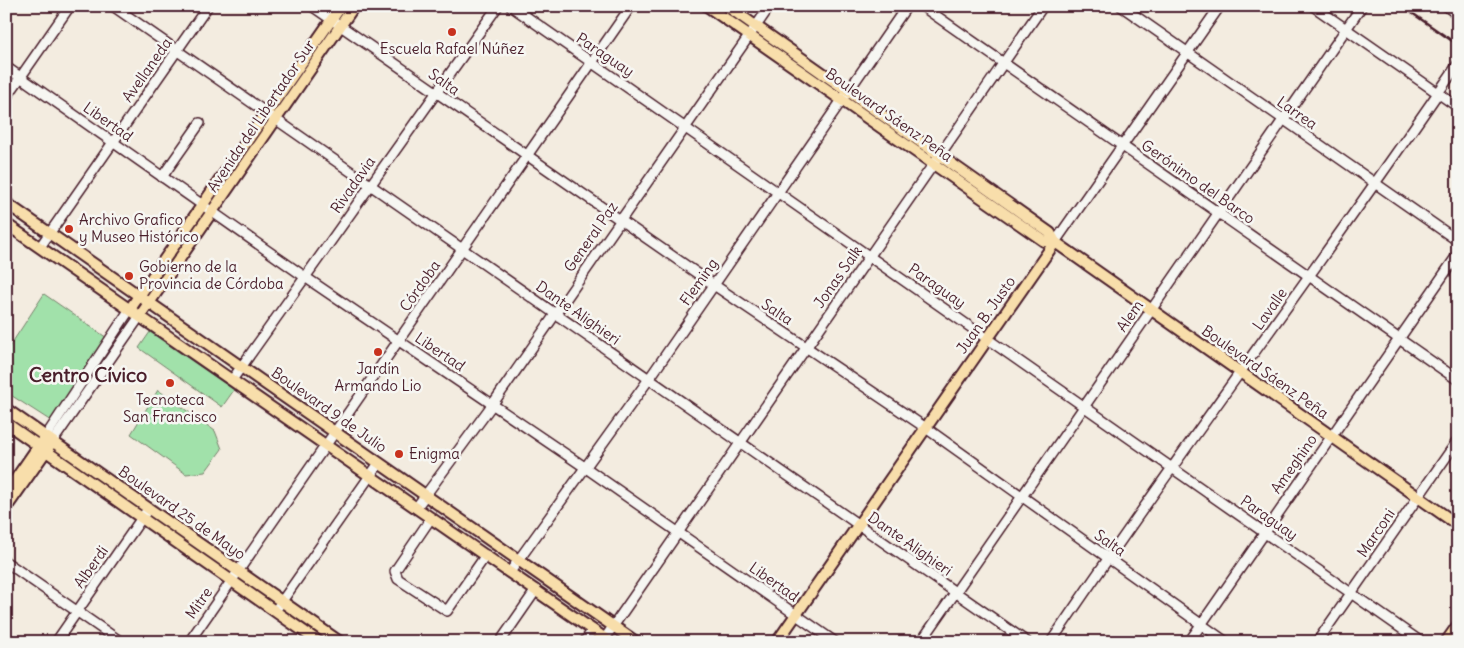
<svg xmlns="http://www.w3.org/2000/svg" width="1464" height="648" viewBox="0 0 1464 648" font-family="Delius,sans-serif">
<style>
.green{fill:#a1e1aa;stroke:#76806a}
.lines{fill:none;stroke-linecap:round;stroke-linejoin:round}
.minor-casing{stroke:#4a1f2b;stroke-width:12}
.major-casing{stroke:#4a1f2b;stroke-width:14}
.minor{stroke:#f6f6f2;stroke-width:9}
.major{stroke:#f8deab;stroke-width:10}
.rail{stroke:#4a1f2b;stroke-width:2.5}
.poi-dot{fill:#c8321e;stroke:#f6f6f2;stroke-width:2}
.labels{text-anchor:middle;stroke-width:5;stroke-linejoin:round;paint-order:stroke}
.poi-label{font-size:15px;fill:#4a1f2b;stroke:#f6f6f2}
.street-label{font-size:15px;fill:#4a1f2b;stroke:#f6f6f2}
.district-label{font-size:20px;font-weight:bold;fill:#4a1f2b;stroke:#f6f6f2}
</style>
<rect width="100%" height="100%" fill="#f3ece0"/>
<filter id="ink" filterUnits="userSpaceOnUse"><feTurbulence type="fractalNoise" baseFrequency=".02" numOctaves="2"/><feDisplacementMap in="SourceGraphic" scale="10" xChannelSelector="R" yChannelSelector="G"/><feConvolveMatrix kernelMatrix="1 2 1 2 8 2 1 2 1" color-interpolation-filters="sRGB"/></filter>
<g filter="url(#ink)">
<!-- green -->
<g class="green">
<polygon points="44,294 107,338 51,421 6,392 6,352"/>
<polygon points="150,332 234,390 222,407 139,348"/>
<polygon points="158,390 215,431 222,449 205,472 186,474 131,434"/>
</g>
<g class="lines">
<!-- minor casing -->
<g class="minor-casing">
<g id="minor">
<polyline points="113,6 1027,642"/>
<polyline points="312,6 714,285 926,428 1226,642"/>
<polyline points="511,6 1421,642"/>
<polyline points="922,6 1458,380"/>
<polyline points="1121,6 1458,241"/>
<polyline points="1313,6 1458,107"/>
<polyline points="1446,6 1458,15"/>
<polyline points="6,67 305,277 586,468 835,642"/>
<polyline points="6,98 70,6"/>
<polyline points="162,177 200,123"/>
<polyline points="1055,242 1220,6"/>
<polyline points="40,247 208,6"/>
<polyline points="232,380 498,6"/>
<polyline points="46,436 130,309"/>
<polyline points="53,441 140,316"/>
<polyline points="416,508 492,405 770,6"/>
<polyline points="431,518 395,571 398,579 447,611 486,555"/>
<polyline points="6,562 121,642"/>
<polyline points="510,572 649,379 907,6"/>
<polyline points="275,611 379,463"/>
<polyline points="605,638 1043,6"/>
<polyline points="56,642 148,509"/>
<polyline points="189,642 631,6"/>
<polyline points="500,642 536,590"/>
<polyline points="584,642 593,630"/>
<polyline points="921,642 1362,6"/>
<path d="M1051,642C1183,446 1325,259 1458,64"/>
<polyline points="1189,642 1458,254"/>
<polyline points="1317,642 1458,440"/>
</g>
</g>
<!-- major casing -->
<g class="major-casing">
<g id="major">
<polyline points="707,6 1044,241 1055,242"/>
<polyline points="727,6 1050,233 1055,242 1458,525"/>
<polyline points="6,203 636,642"/>
<polyline points="6,224 610,642"/>
<polyline points="130,309 341,6"/>
<polyline points="140,316 354,6"/>
<polyline points="6,409 340,642"/>
<polyline points="6,423 319,642"/>
<polyline points="6,493 42,441"/>
<polyline points="6,508 50,445"/>
<polyline points="777,642 1055,242"/>
<polyline points="1446,642 1458,625"/>
</g>
</g>
<!-- minor -->
<use href="#minor" class="minor"/>
<!-- major -->
<use href="#major" class="major"/>
<!-- rail -->
<polyline class="rail" points="1402,6 1458,45"/>
</g>
</g>
<!-- markers -->
<g class="poi-dot">
<circle cx="452" cy="32" r="5"/>
<circle cx="69" cy="229" r="5"/>
<circle cx="129" cy="276" r="5"/>
<circle cx="378" cy="352" r="5"/>
<circle cx="170" cy="383" r="5"/>
<circle cx="399" cy="454" r="5"/>
</g>
<g class="labels">
<!-- poi labels -->
<g class="poi-label">
<text x="452" y="54">Escuela Rafael Núñez</text>
<text x="79" y="225" text-anchor="start">Archivo Grafico<tspan x="79" dy="17">y Museo Histórico</tspan></text>
<text x="139" y="272" text-anchor="start">Gobierno de la<tspan x="139" dy="17">Provincia de Córdoba</tspan></text>
<text x="378" y="374">Jardín<tspan x="378" dy="17">Armando Lio</tspan></text>
<text x="170" y="405">Tecnoteca<tspan x="170" dy="17">San Francisco</tspan></text>
<text x="409" y="459" text-anchor="start">Enigma</text>
</g>
<!-- street labels -->
<g class="street-label">
<text transform="translate(605 55) rotate(34)" y="5">Paraguay</text>
<text transform="translate(147 70) rotate(-55)" y="5">Avellaneda</text>
<text transform="translate(444 82) rotate(35)" y="5">Salta</text>
<text transform="translate(1297 113) rotate(35)" y="5">Larrea</text>
<text transform="translate(889 115) rotate(35)" y="5">Boulevard Sáenz Peña</text>
<text transform="translate(261 116) rotate(-56)" y="5">Avenida del Libertador Sur</text>
<text transform="translate(108 122) rotate(35)" y="5">Libertad</text>
<text transform="translate(1198 182) rotate(35)" y="5">Gerónimo del Barco</text>
<text transform="translate(353 185) rotate(-55)" y="5">Rivadavia</text>
<text transform="translate(591 237) rotate(-55)" y="5">General Paz</text>
<text transform="translate(838 277) rotate(-55)" y="5">Jonas Salk</text>
<text transform="translate(699 282) rotate(-55)" y="5">Fleming</text>
<text transform="translate(420 286) rotate(-55)" y="5">Córdoba</text>
<text transform="translate(937 286) rotate(35)" y="5">Paraguay</text>
<text transform="translate(1270 309) rotate(-55)" y="5">Lavalle</text>
<text transform="translate(777 312) rotate(34)" y="5">Salta</text>
<text transform="translate(578 313) rotate(35)" y="5">Dante Alighieri</text>
<text transform="translate(986 315) rotate(-55)" y="5">Juan B. Justo</text>
<text transform="translate(1130 316) rotate(-55)" y="5">Alem</text>
<text transform="translate(440 352) rotate(34)" y="5">Libertad</text>
<text transform="translate(1265 372) rotate(35)" y="5">Boulevard Sáenz Peña</text>
<text transform="translate(329 410) rotate(35)" y="5">Boulevard 9 de Julio</text>
<text transform="translate(1294 464) rotate(-55)" y="5">Ameghino</text>
<text transform="translate(182 513) rotate(35)" y="5">Boulevard 25 de Mayo</text>
<text transform="translate(1269 518) rotate(35)" y="5">Paraguay</text>
<text transform="translate(1376 533) rotate(-56)" y="5">Marconi</text>
<text transform="translate(1110 543) rotate(35)" y="5">Salta</text>
<text transform="translate(910 544) rotate(35)" y="5">Dante Alighieri</text>
<text transform="translate(91 567) rotate(-55)" y="5">Alberdi</text>
<text transform="translate(774 582) rotate(35)" y="5">Libertad</text>
<text transform="translate(199 603) rotate(-55)" y="5">Mitre</text>
</g>
<!-- district labels -->
<g class="district-label">
<text x="88" y="382">Centro Cívico</text>
</g>
</g>
<!-- margin -->
<rect width="1464" height="648" fill="none" stroke="#f6f6f2" stroke-width="25"/>
<rect x="12" y="12" width="1439" height="623" fill="none" stroke="#4a1f2b" stroke-width="2" filter="url(#ink)"/>
</svg>
